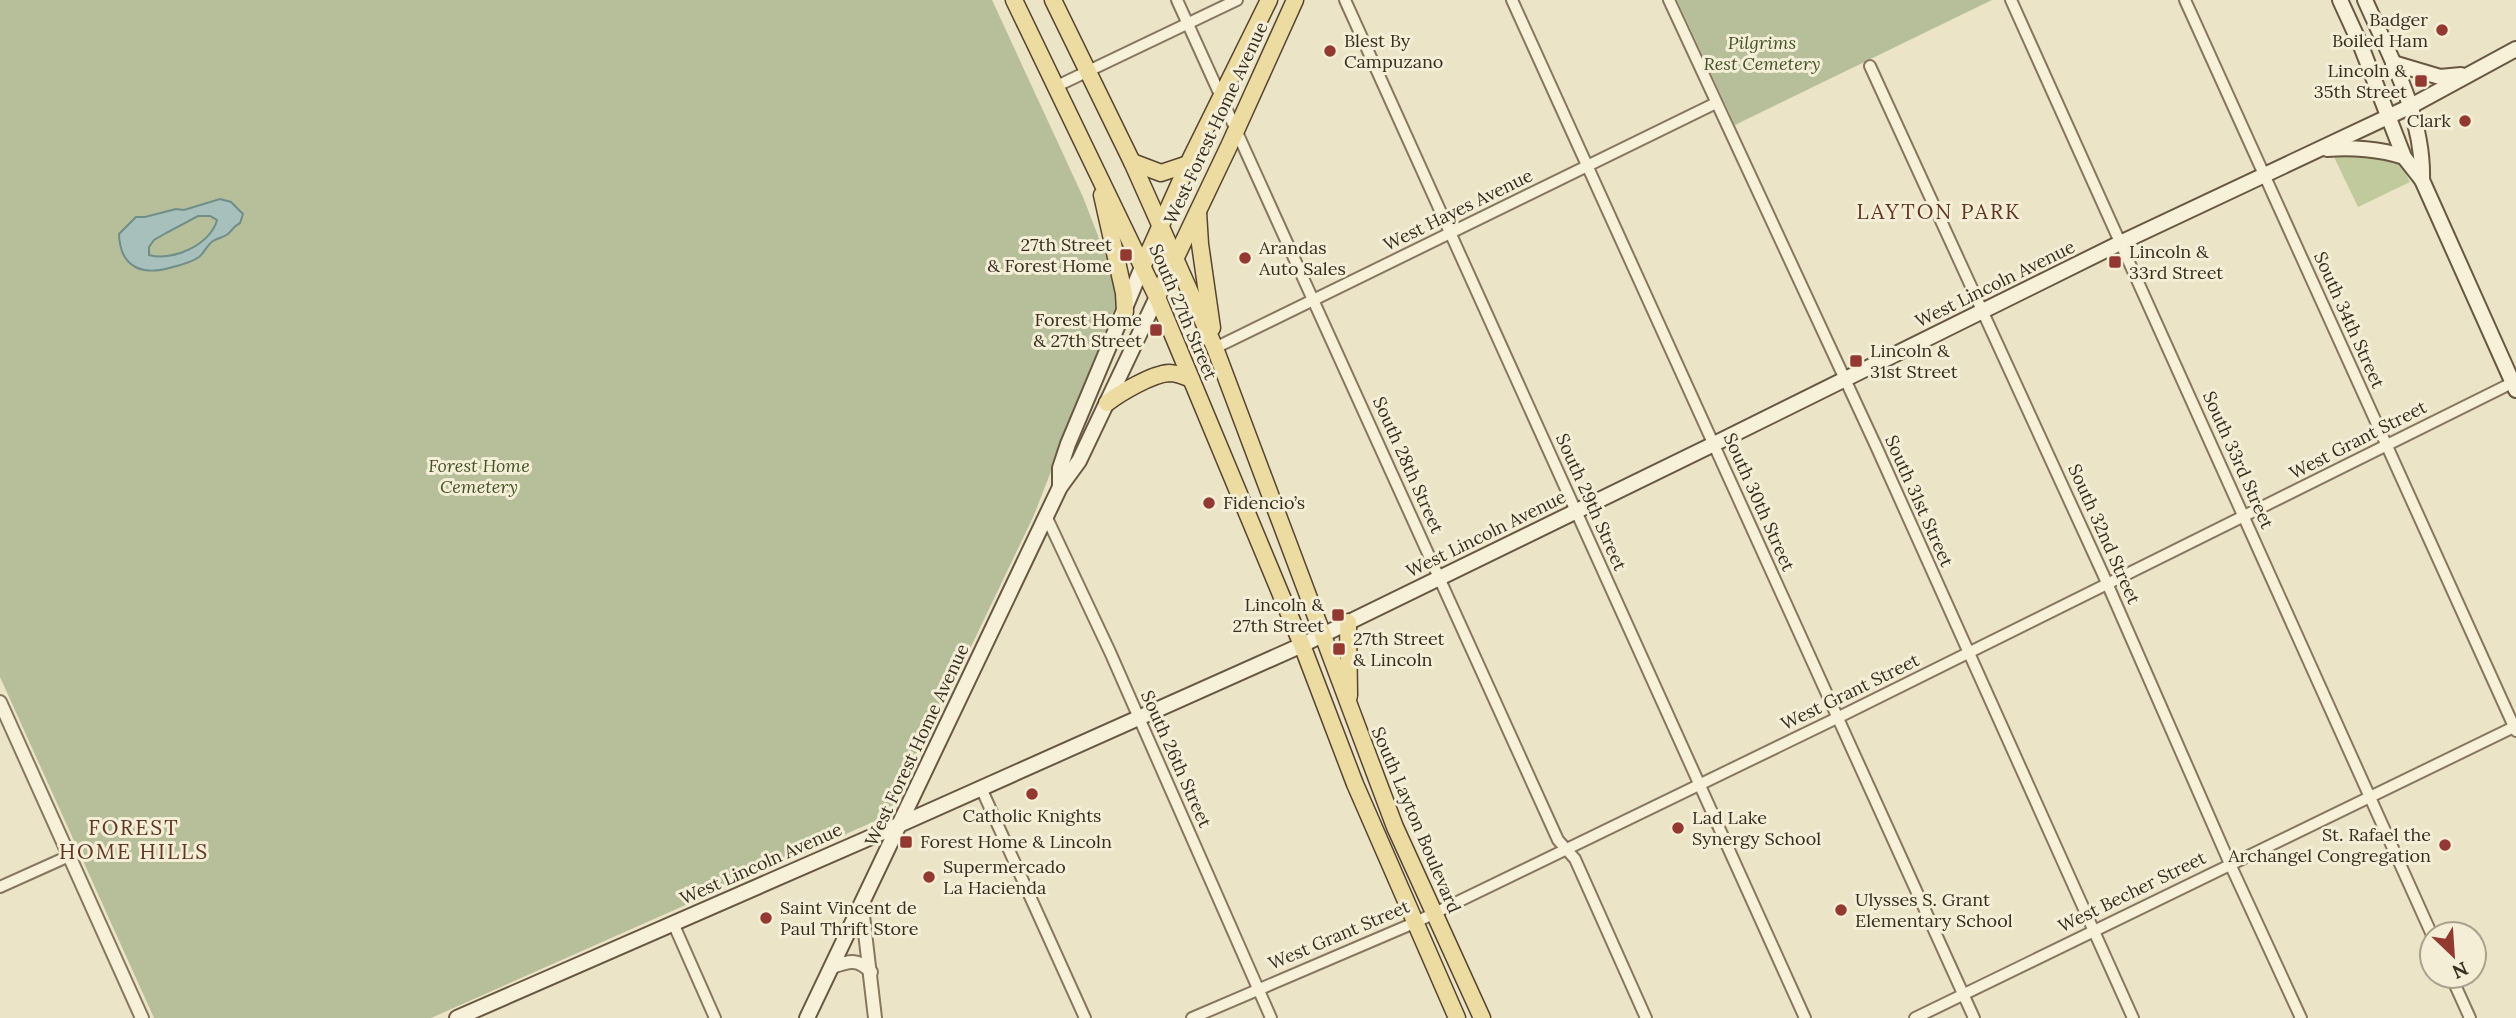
<svg xmlns="http://www.w3.org/2000/svg" width="2516" height="1018" viewBox="0 0 2516 1018" font-family="Lora,serif">
<style>
.green{fill:#c0ca9c}
.cemetery{fill:#b7bf9a}
.water{fill:#a8c0bb;stroke:#6f8e89;stroke-width:2;fill-rule:evenodd}
.lines{fill:none;stroke-linecap:round;stroke-linejoin:round}
.minor-casing{stroke:#87775e;stroke-width:14}
.tertiary-casing{stroke:#87775e;stroke-width:16}
.secondary-casing{stroke:#695841;stroke-width:18}
.primary-casing{stroke:#554531;stroke-width:19}
.minor{stroke:#f7f1da;stroke-width:10}
.tertiary{stroke:#f7f1da;stroke-width:12}
.secondary{stroke:#f7f1da;stroke-width:14}
.primary{stroke:#ecdca2;stroke-width:16}
.poi-dot{fill:#923931;stroke:#f4eed7;stroke-width:2.5}
.labels{text-anchor:middle;stroke-width:6;stroke-linejoin:round;paint-order:stroke}
.poi-label{font-size:18px;fill:#382e20;stroke:#f4eed7;text-anchor:start}
.park-label{font-size:18px;font-style:italic;fill:#445328;stroke:#f4eed7}
.street-label{font-size:18px;fill:#382e20;stroke:#f4eed7}
.quarter-label{font-size:21px;letter-spacing:2px;fill:#623522;stroke:#f4eed7}
</style>
<rect width="100%" height="100%" fill="#ece4c7"/>
<!-- green -->
<polygon class="green" points="2343,155 2399,161 2410,182 2358,207 2334,157"/>
<!-- cemetery -->
<g class="cemetery">
<polygon points="0,0 992,0 1083,197 1119,290 1117,302 1034,515 891,814 431,1018 154,1018 0,677"/>
<polygon points="1677,0 1992,0 1735,125"/>
</g>
<!-- water -->
<path class="water" d="M220,199L231,202L243,214L240,223C234,226 233,229 228,234C224,237 218,238 213,241C207,245 204,253 199,257C192,262 181,265 173,267C144,276 120,269 119,234L136,217H145L176,209L184,210ZM198,216H210L217,220C211,244 173,262 149,255V247L154,240L166,233Z"/>
<g class="lines">
<!-- minor casing -->
<g class="minor-casing">
<g id="minor">
<polyline points="1177,0 1558,840 1575,859 1646,1018"/>
<polyline points="1345,0 1805,1018"/>
<polyline points="1512,0 1974,1018"/>
<polyline points="1669,0 1876,446 2133,1018"/>
<polyline points="2011,0 2432,935"/>
<polyline points="2185,0 2516,731"/>
<polyline points="1870,66 2103,574 2230,864 2301,1018"/>
<polyline points="1057,86 1237,0"/>
<polyline points="1215,348 1716,103"/>
<polyline points="1046,516 1110,652 1271,1018"/>
<polyline points="981,788 1085,1018"/>
<polyline points="0,887 69,856"/>
<polyline points="673,923 715,1018"/>
<polyline points="2451,976 2470,1018"/>
<polyline points="1192,1018 1414,923 1837,718 2516,381"/>
<polyline points="1915,1018 2516,726"/>
</g>
</g>
<!-- tertiary casing -->
<g class="tertiary-casing">
<g id="tertiary">
<polyline points="0,702 142,1018"/>
<polyline points="862,907 875,1018"/>
<path d="M832,967C849,961 858,958 871,972"/>
</g>
</g>
<!-- secondary casing -->
<g class="secondary-casing">
<g id="secondary">
<polyline points="2340,0 2361,46 2404,157 2422,180 2516,390"/>
<path d="M2365,0C2390,57 2424,116 2422,180"/>
<polyline points="2393,63 2440,77 2461,75"/>
<path d="M2327,149C2351,147 2381,149 2404,157"/>
<polyline points="1060,487 1060,468 1068,444 1143,265"/>
<polyline points="457,1018 901,824 1302,645 1714,444 2120,243 2411,106 2516,49"/>
<polyline points="807,1018 1060,487 1079,461 1157,297"/>
</g>
</g>
<!-- primary casing -->
<g class="primary-casing">
<g id="primary">
<polyline points="1014,0 1157,297 1302,645 1355,784 1457,1018"/>
<polyline points="1053,0 1132,162 1215,348 1395,827 1482,1018"/>
<polyline points="1132,162 1161,173 1188,164"/>
<polyline points="1102,195 1124,293 1125,312"/>
<polyline points="1198,212 1200,244 1212,328"/>
<polyline points="1143,265 1191,158 1269,0"/>
<polyline points="1157,297 1229,146 1295,0"/>
<path d="M1107,403C1120,393 1152,374 1169,373C1177,373 1184,376 1191,379"/>
<polyline points="1348,622 1349,696"/>
</g>
</g>
<!-- minor -->
<use href="#minor" class="minor"/>
<!-- tertiary -->
<use href="#tertiary" class="tertiary"/>
<!-- secondary -->
<use href="#secondary" class="secondary"/>
<!-- primary -->
<use href="#primary" class="primary"/>
</g>
<!-- markers -->
<g class="poi-dot">
<circle cx="2442" cy="30" r="7"/>
<circle cx="1330" cy="51" r="7"/>
<rect x="2414" y="74" width="14" height="14" rx="3.5"/>
<circle cx="2465" cy="121" r="7"/>
<rect x="1119" y="248" width="14" height="14" rx="3.5"/>
<circle cx="1245" cy="258" r="7"/>
<rect x="2108" y="255" width="14" height="14" rx="3.5"/>
<rect x="1149" y="323" width="14" height="14" rx="3.5"/>
<rect x="1849" y="354" width="14" height="14" rx="3.5"/>
<circle cx="1209" cy="503" r="7"/>
<rect x="1331" y="608" width="14" height="14" rx="3.5"/>
<rect x="1332" y="642" width="14" height="14" rx="3.5"/>
<circle cx="1032" cy="794" r="7"/>
<circle cx="1678" cy="828" r="7"/>
<rect x="899" y="835" width="14" height="14" rx="3.5"/>
<circle cx="2445" cy="845" r="7"/>
<circle cx="929" cy="877" r="7"/>
<circle cx="1841" cy="910" r="7"/>
<circle cx="766" cy="918" r="7"/>
</g>
<g class="labels">
<!-- poi labels -->
<g class="poi-label">
<text x="2428" y="26" text-anchor="end">Badger<tspan x="2428" dy="21">Boiled Ham</tspan></text>
<text x="1344" y="47">Blest By<tspan x="1344" dy="21">Campuzano</tspan></text>
<text x="2407" y="77" text-anchor="end">Lincoln &amp;<tspan x="2407" dy="21">35th Street</tspan></text>
<text x="2451" y="127" text-anchor="end">Clark</text>
<text x="1112" y="251" text-anchor="end">27th Street<tspan x="1112" dy="21">&amp; Forest Home</tspan></text>
<text x="1259" y="254">Arandas<tspan x="1259" dy="21">Auto Sales</tspan></text>
<text x="2129" y="258">Lincoln &amp;<tspan x="2129" dy="21">33rd Street</tspan></text>
<text x="1142" y="326" text-anchor="end">Forest Home<tspan x="1142" dy="21">&amp; 27th Street</tspan></text>
<text x="1870" y="357">Lincoln &amp;<tspan x="1870" dy="21">31st Street</tspan></text>
<text x="1223" y="509">Fidencio’s</text>
<text x="1324" y="611" text-anchor="end">Lincoln &amp;<tspan x="1324" dy="21">27th Street</tspan></text>
<text x="1353" y="645">27th Street<tspan x="1353" dy="21">&amp; Lincoln</tspan></text>
<text x="1032" y="822" text-anchor="middle">Catholic Knights</text>
<text x="1692" y="824">Lad Lake<tspan x="1692" dy="21">Synergy School</tspan></text>
<text x="2431" y="841" text-anchor="end">St. Rafael the<tspan x="2431" dy="21">Archangel Congregation</tspan></text>
<text x="920" y="848">Forest Home &amp; Lincoln</text>
<text x="943" y="873">Supermercado<tspan x="943" dy="21">La Hacienda</tspan></text>
<text x="1855" y="906">Ulysses S. Grant<tspan x="1855" dy="21">Elementary School</tspan></text>
<text x="780" y="914">Saint Vincent de<tspan x="780" dy="21">Paul Thrift Store</tspan></text>
</g>
<!-- park labels -->
<g class="park-label">
<text x="1762" y="49">Pilgrims<tspan x="1762" dy="21">Rest Cemetery</tspan></text>
<text x="479" y="472">Forest Home<tspan x="479" dy="21">Cemetery</tspan></text>
</g>
<!-- street labels -->
<g class="street-label">
<text transform="translate(1216 123) rotate(-65)" y="6">West Forest Home Avenue</text>
<text transform="translate(1458 210) rotate(-26)" y="6">West Hayes Avenue</text>
<text transform="translate(1995 284) rotate(-26)" y="6">West Lincoln Avenue</text>
<text transform="translate(1183 312) rotate(67)" y="6">South 27th Street</text>
<text transform="translate(2349 320) rotate(66)" y="6">South 34th Street</text>
<text transform="translate(2358 440) rotate(-27)" y="6">West Grant Street</text>
<text transform="translate(2238 460) rotate(66)" y="6">South 33rd Street</text>
<text transform="translate(1408 465) rotate(66)" y="6">South 28th Street</text>
<text transform="translate(1919 501) rotate(66)" y="6">South 31st Street</text>
<text transform="translate(1591 502) rotate(66)" y="6">South 29th Street</text>
<text transform="translate(1759 502) rotate(66)" y="6">South 30th Street</text>
<text transform="translate(1486 534) rotate(-26)" y="6">West Lincoln Avenue</text>
<text transform="translate(2104 534) rotate(66)" y="6">South 32nd Street</text>
<text transform="translate(1850 692) rotate(-26)" y="6">West Grant Street</text>
<text transform="translate(917 745) rotate(-65)" y="6">West Forest Home Avenue</text>
<text transform="translate(1176 759) rotate(66)" y="6">South 26th Street</text>
<text transform="translate(1416 820) rotate(67)" y="6">South Layton Boulevard</text>
<text transform="translate(761 864) rotate(-24)" y="6">West Lincoln Avenue</text>
<text transform="translate(2132 892) rotate(-26)" y="6">West Becher Street</text>
<text transform="translate(1339 935) rotate(-23)" y="6">West Grant Street</text>
</g>
<!-- quarter labels -->
<g class="quarter-label">
<text x="1939" y="219">LAYTON PARK</text>
<text x="134" y="835">FOREST<tspan x="134" dy="24">HOME HILLS</tspan></text>
</g>
</g>
<!-- north arrow -->
<g transform="translate(2453 955) rotate(155)"><circle r="33" fill="#f4eed7" stroke="#a9a18e" stroke-width="2"/>
<path d="M0-5L12 26L0 18L-12 26Z" fill="#923931"/>
<text y="-10" font-size="19" font-weight="bold" text-anchor="middle" fill="#382e20">N</text>
</g>
</svg>
